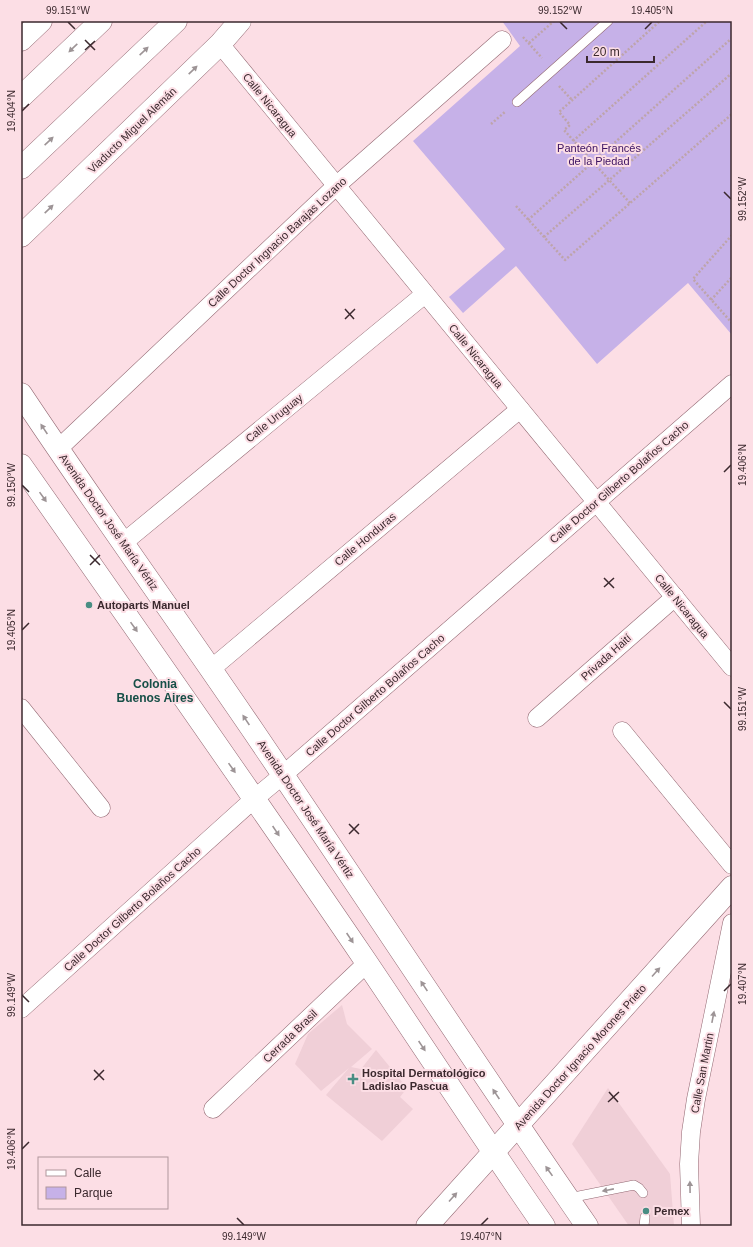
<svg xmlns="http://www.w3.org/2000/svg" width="753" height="1247" viewBox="0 0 753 1247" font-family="Helvetica,sans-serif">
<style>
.built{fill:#f0cfd7}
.green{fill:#c6b1e8}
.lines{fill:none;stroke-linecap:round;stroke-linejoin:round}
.service-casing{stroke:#936973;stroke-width:10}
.minor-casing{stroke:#936973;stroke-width:19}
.secondary-casing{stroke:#936973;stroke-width:23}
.primary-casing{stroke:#936973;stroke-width:23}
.motorway-casing{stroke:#936973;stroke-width:23}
.path{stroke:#bea4aa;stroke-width:2.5;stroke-dasharray:2 2;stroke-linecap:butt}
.service{stroke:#fff;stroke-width:9}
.minor{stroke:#fff;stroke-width:18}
.secondary{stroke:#fff;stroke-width:22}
.primary{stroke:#fff;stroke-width:22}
.motorway{stroke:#fff;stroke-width:22}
.oneway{fill:#9d9496}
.ticks{fill:none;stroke:#3b292e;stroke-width:1.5}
.poi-dot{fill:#498d83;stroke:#fcdee5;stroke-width:1.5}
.labels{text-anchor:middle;stroke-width:4;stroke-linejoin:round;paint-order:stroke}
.street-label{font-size:11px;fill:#3b292e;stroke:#fcdee5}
.park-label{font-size:11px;fill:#3b1161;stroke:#fcdee5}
.poi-label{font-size:11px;font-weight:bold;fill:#3b292e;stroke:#fcdee5;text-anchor:start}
.neighbourhood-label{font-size:12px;font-weight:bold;fill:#164f47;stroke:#fcdee5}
.neatline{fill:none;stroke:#3b292e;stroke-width:1.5}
.ticks-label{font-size:10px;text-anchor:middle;fill:#3b292e}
</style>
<rect width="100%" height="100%" fill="#fcdee5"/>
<!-- built -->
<g class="built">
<polygon points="342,1005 347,1024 372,1049 351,1067 361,1069 376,1050 407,1088 400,1097 413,1109 382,1141 326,1095 349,1068 321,1091 295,1064 308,1034"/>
<polygon points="608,1088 670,1174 674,1226 629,1226 572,1144"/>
</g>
<!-- green -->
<polygon class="green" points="502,21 732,21 732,335 688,283 597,364 516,266 463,313 449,297 505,249 413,141 520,46"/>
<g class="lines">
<!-- service casing -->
<g class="service-casing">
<g id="service">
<polyline points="517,102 608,21"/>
<polyline points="569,1198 634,1185 639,1188 643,1193"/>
<polyline points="644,1226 645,1217"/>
</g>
</g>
<!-- minor casing -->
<g class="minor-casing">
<g id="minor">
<polyline points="220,44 732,667"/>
<polyline points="58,449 336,186 502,40"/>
<polyline points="123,543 425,294"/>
<polyline points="211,669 520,409"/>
<polyline points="21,708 101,808"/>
<polyline points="537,718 675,597"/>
<polyline points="622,731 732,865"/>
<polyline points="21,1009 254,799 283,775 732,384"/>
<polyline points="213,1109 367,963"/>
<polyline points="691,1226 689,1164 691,1132 696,1099 732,923"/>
</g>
</g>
<!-- secondary casing -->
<g class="secondary-casing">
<g id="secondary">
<polyline points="21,40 41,21"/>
<polyline points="21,236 220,44 240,21"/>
<path d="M21,394C97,508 177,619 254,732C365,896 474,1062 587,1226"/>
<path d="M21,465C137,630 252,794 365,960C425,1049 483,1138 544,1226"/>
</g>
</g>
<!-- primary casing -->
<g class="primary-casing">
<polyline id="primary" points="427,1226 732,887"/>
</g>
<!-- motorway casing -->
<g class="motorway-casing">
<g id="motorway">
<polyline points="21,97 101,21"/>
<polyline points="21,168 176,21"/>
</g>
</g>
<!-- path -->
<g class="path">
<polyline points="523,37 542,58"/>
<polyline points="529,43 554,21"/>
<polyline points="559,86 572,100"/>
<polyline points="491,124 506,111"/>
<polyline points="573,141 707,21"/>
<polyline points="630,203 564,130 570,125 559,112 660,21"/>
<polyline points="516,206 565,260 732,114"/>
<polyline points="528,220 732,38"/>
<polyline points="732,235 693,279 732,323"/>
<polyline points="544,237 732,73"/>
<polyline points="711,300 732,277"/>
</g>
<!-- service -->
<use href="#service" class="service"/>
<!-- minor -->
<use href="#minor" class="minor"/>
<!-- secondary -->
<use href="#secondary" class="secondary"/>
<!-- primary -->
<use href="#primary" class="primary"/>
<!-- motorway -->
<use href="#motorway" class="motorway"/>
</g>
<!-- one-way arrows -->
<defs><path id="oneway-solid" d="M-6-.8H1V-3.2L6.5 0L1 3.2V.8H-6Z"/></defs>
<g class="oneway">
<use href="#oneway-solid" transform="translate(73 48) rotate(136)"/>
<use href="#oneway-solid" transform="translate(144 51) rotate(-43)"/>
<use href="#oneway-solid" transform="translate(193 70) rotate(-44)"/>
<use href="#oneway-solid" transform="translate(49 141) rotate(-43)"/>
<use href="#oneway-solid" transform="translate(49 209) rotate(-44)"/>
<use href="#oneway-solid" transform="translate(44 429) rotate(-124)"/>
<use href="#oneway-solid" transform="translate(43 497) rotate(55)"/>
<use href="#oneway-solid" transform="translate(134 627) rotate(55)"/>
<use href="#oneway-solid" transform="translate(246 720) rotate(-124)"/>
<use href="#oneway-solid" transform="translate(232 768) rotate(55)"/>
<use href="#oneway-solid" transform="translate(276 831) rotate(56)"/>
<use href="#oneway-solid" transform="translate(350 938) rotate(56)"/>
<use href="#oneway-solid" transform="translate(656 972) rotate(-48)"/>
<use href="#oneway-solid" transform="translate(424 986) rotate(-124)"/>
<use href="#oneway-solid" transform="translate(713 1017) rotate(-79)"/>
<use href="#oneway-solid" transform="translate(422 1046) rotate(56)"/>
<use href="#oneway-solid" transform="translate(496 1094) rotate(-124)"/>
<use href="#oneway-solid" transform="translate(549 1171) rotate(-125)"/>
<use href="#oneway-solid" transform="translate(690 1187) rotate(-91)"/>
<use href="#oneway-solid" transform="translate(608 1190) rotate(169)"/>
<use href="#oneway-solid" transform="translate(453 1197) rotate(-48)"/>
</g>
<!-- ticks -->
<path class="ticks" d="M68,22L75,29M560,22L567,29M645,29L652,22M85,40L95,50M85,50L95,41M22,111L29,104M724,192L731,199M345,309L354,319M345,319L355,309M724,472L731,465M22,485L29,492M90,555L100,565M90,565L100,555M604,578L614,588M604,587L614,578M22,630L29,623M724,702L731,709M349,824L359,834M349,834L359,824M724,991L731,984M22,995L29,1002M94,1070L104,1080M94,1080L104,1070M609,1092L618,1102M608,1102L619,1092M22,1149L29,1142M237,1218L244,1225M481,1225L488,1218"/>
<!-- markers -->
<g class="poi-dot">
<circle cx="89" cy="605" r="4"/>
<path d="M351 1073h4v4h4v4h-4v4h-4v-4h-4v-4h4z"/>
<circle cx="646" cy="1211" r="4"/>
</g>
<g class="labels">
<!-- street labels -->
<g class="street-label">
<text transform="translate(270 105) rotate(51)" y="4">Calle Nicaragua</text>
<text transform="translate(132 130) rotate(-44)" y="4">Viaducto Miguel Alemán</text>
<text transform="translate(277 242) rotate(-43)" y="4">Calle Doctor Ingnacio Barajas Lozano</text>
<text transform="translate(476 356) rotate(51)" y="4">Calle Nicaragua</text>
<text transform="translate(274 418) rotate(-39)" y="4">Calle Uruguay</text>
<text transform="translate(619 482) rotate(-41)" y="4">Calle Doctor Gilberto Bolaños Cacho</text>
<text transform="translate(109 522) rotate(55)" y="4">Avenida Doctor José María Vértiz</text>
<text transform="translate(365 539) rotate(-40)" y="4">Calle Honduras</text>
<text transform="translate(682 606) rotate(51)" y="4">Calle Nicaragua</text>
<text transform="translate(606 657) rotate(-42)" y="4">Privada Haití</text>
<text transform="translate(375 695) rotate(-41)" y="4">Calle Doctor Gilberto Bolaños Cacho</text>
<text transform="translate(306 809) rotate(56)" y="4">Avenida Doctor José María Vértiz</text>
<text transform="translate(132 909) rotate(-42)" y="4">Calle Doctor Gilberto Bolaños Cacho</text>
<text transform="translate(290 1036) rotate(-44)" y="4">Cerrada Brasil</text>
<text transform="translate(580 1057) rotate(-48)" y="4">Avenida Doctor Ignacio Morones Prieto</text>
<text transform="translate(702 1073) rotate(-79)" y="4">Calle San Martin</text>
</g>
<!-- park labels -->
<g class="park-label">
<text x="599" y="152">Panteón Francés<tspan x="599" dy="13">de la Piedad</tspan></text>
</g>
<!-- poi labels -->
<g class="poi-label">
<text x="97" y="609">Autoparts Manuel</text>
<text x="362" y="1077">Hospital Dermatológico<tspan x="362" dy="13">Ladislao Pascua</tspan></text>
<text x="654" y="1215">Pemex</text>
</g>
<!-- neighbourhood labels -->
<g class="neighbourhood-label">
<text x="155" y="688">Colonia<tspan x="155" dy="14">Buenos Aires</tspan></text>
</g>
</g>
<!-- border -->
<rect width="753" height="1247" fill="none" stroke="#fcdee5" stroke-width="44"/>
<!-- legend -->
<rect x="38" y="1157" width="130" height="52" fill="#fcdee5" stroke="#af969c"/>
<rect x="46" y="1170" width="20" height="6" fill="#ffffff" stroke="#af969c"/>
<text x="74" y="1177" font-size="12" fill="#3b292e">Calle</text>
<rect x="46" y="1187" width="20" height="12" fill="#c6b1e8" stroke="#af969c"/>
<text x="74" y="1197" font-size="12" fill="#3b292e">Parque</text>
<!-- scale -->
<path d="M587 56v6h67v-6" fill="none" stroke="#3b292e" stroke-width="2"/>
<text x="593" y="56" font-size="12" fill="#3b292e" stroke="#fcdee5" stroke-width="3" paint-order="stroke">20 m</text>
<rect x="22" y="22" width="709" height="1203" class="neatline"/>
<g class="ticks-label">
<text x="68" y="14">99.151°W</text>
<text x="560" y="14">99.152°W</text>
<text x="652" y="14">19.405°N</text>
<text transform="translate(11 111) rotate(-90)" y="4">19.404°N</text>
<text transform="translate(742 199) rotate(-90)" y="4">99.152°W</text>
<text transform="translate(742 465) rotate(-90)" y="4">19.406°N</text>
<text transform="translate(11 485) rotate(-90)" y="4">99.150°W</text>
<text transform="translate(11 630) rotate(-90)" y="4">19.405°N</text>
<text transform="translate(742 709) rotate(-90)" y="4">99.151°W</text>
<text transform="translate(742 984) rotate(-90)" y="4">19.407°N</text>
<text transform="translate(11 995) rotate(-90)" y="4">99.149°W</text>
<text transform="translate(11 1149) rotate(-90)" y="4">19.406°N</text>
<text x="244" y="1240">99.149°W</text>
<text x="481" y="1240">19.407°N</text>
</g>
</svg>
